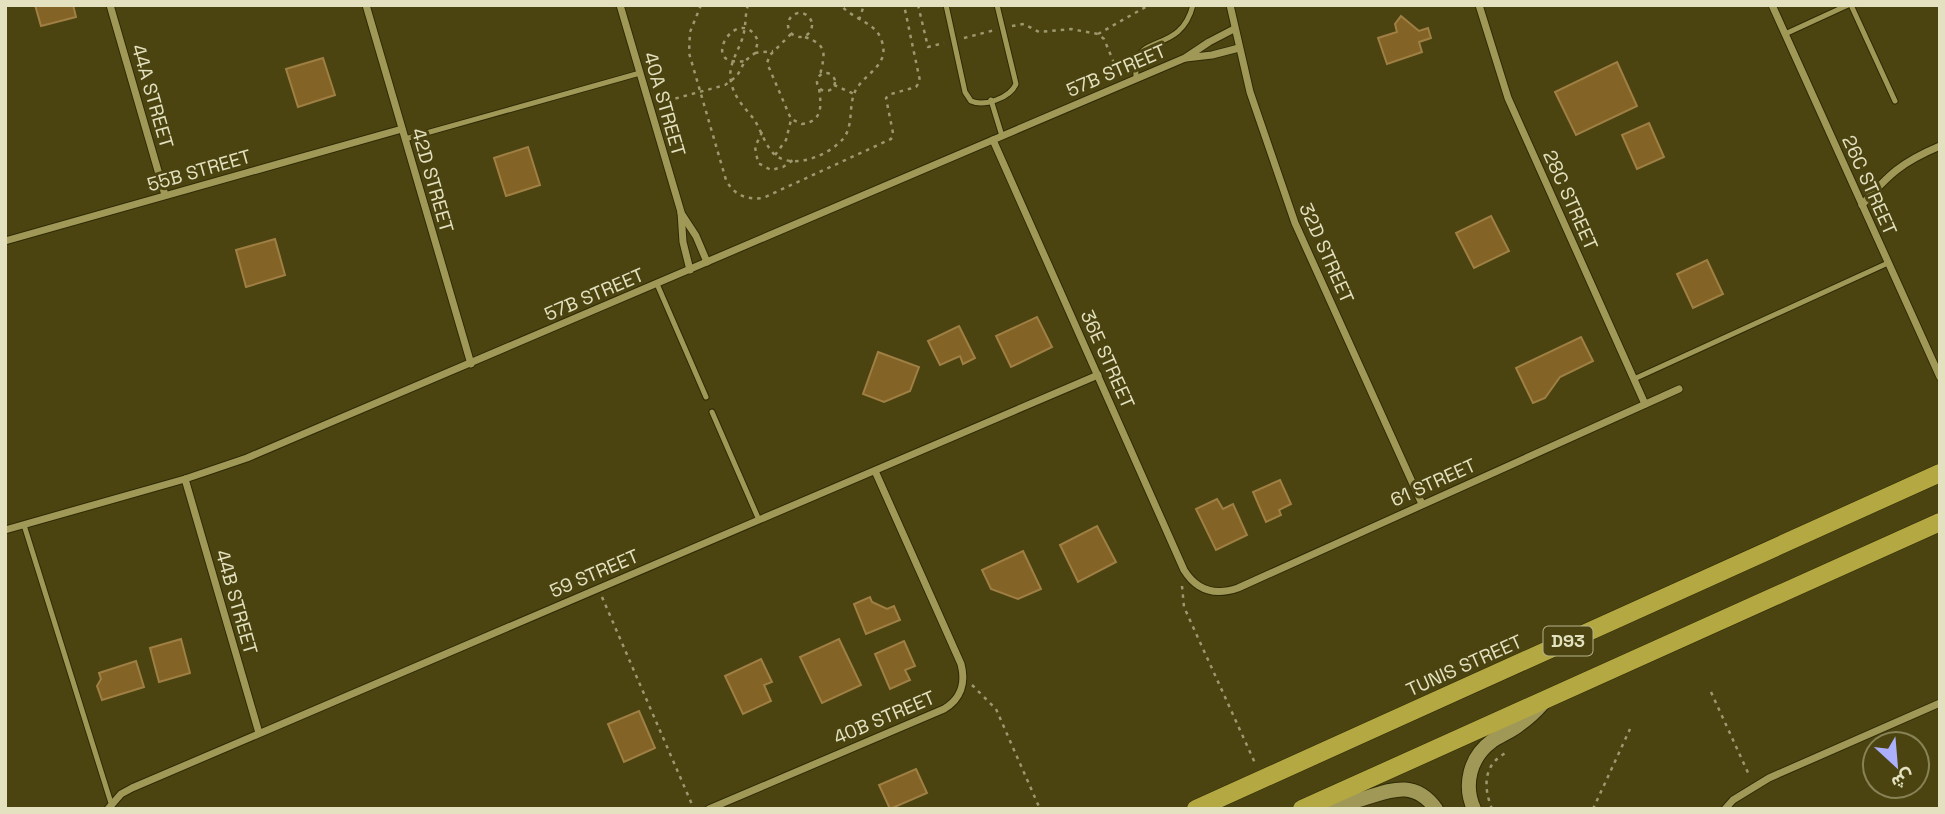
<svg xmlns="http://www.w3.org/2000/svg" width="1945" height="814" viewBox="0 0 1945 814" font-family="'Space Grotesk',Vazirmatn,sans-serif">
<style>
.building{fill:#836426;stroke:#9f7f43;stroke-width:2}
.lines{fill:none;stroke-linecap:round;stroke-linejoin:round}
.lane-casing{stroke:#2f2a06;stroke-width:7}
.street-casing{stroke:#2f2a06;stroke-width:9}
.secondary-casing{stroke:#2f2a06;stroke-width:16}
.primary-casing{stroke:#2f2a06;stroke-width:19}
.path{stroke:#9d986f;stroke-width:2.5;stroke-dasharray:3.5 5;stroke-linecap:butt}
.lane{stroke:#a09856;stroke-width:5}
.street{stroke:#a09856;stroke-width:7}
.secondary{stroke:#a09856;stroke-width:14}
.primary{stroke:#b4a843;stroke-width:18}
.labels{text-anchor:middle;stroke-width:6;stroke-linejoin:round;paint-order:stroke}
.shield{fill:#4b4410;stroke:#b6b28b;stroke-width:2}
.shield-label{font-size:18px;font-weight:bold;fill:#e4e1c0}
.street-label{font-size:19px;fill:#e4e1c0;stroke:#4b4410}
</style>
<rect width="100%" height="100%" fill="#4b4410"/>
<!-- building -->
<g class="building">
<polygon points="35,5 73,5 76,17 41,26"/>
<polygon points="1401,16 1419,31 1428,28 1431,38 1419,42 1422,52 1387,64 1378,38 1397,32 1395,24"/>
<polygon points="323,58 335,95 298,107 286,69"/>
<polygon points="1617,62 1637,106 1576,135 1555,92"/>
<polygon points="1649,123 1664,157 1637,169 1622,135"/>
<polygon points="528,147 540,185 506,196 494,158"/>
<polygon points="1491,216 1509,251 1474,268 1456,233"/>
<polygon points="275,239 285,275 246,287 236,250"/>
<polygon points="1707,260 1723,294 1693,308 1677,274"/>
<polygon points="1037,317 1052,347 1011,367 996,336"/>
<polygon points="959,326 975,358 963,364 960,356 940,365 928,341"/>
<polygon points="1581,337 1593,361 1560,377 1545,398 1533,403 1516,368"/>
<polygon points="878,352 919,367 910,391 884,402 863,394"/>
<polygon points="1280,480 1291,504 1279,510 1281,515 1266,522 1253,492"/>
<polygon points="1217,499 1223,509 1233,504 1247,535 1216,550 1196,509"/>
<polygon points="1097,526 1116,562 1078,582 1060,545"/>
<polygon points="1023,551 1041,589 1018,599 991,589 982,570"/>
<polygon points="870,597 872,602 887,609 894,606 900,620 866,634 854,604"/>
<polygon points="181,639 190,673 159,682 150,648"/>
<polygon points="839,639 861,685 822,703 800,657"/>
<polygon points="904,641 915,666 905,670 910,680 890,689 875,654"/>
<polygon points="761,659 772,682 764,685 771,701 743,714 725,676"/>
<polygon points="136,661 144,687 102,700 97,686 101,679 99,673"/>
<polygon points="639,711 655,748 624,762 608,724"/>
<polygon points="916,769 927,793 890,809 879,785"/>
</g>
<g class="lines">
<!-- lane casing -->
<g class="lane-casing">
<g id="lane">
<path d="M946,5L965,92L971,101C984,107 1010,98 1016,84L997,5"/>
<polyline points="1851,5 1895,101"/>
<polyline points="1785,34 1848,5"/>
<path d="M1136,79C1136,72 1135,63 1138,57C1148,37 1182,48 1193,5"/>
<polyline points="991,100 1002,136"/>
<polyline points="405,139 640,73"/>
<polyline points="657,284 706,397"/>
<polyline points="1634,379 1888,263"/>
<polyline points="712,412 759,520"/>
<polyline points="24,525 111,803"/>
</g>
</g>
<!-- street casing -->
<g class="street-casing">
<g id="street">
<polyline points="110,5 165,195"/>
<polyline points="366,5 471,364"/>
<polyline points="620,5 681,212 683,242 690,270"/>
<polyline points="1230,5 1250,92 1295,223 1422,504"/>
<polyline points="1479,5 1508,98 1645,404"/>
<polyline points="1772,5 1940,377"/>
<polyline points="1186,58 1212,55 1239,48"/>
<path d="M993,140L1184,570C1197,591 1215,596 1238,588L1679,389"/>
<path d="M1862,205C1889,174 1902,162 1940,146"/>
<polyline points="681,213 696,236 707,262"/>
<polyline points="5,241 402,129"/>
<polyline points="185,479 259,733"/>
<polyline points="5,530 185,479 247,458 1185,58 1209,42 1234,29"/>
<polyline points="108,809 121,794 132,788 1098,375"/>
<path d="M709,809L944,709C961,699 966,683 961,664L875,471"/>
<polyline points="1725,809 1733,800 1769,778 1940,703"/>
</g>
</g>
<!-- secondary casing -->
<g class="secondary-casing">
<g id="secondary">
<path d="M1316,804C1329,805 1342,805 1355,801C1386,793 1412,776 1436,809"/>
<path d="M1474,809C1463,785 1470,757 1492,741C1501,735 1512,731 1520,724C1529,718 1537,710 1544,702"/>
</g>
</g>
<!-- primary casing -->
<g class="primary-casing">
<g id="primary">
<polyline points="1196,809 1940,473"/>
<polyline points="1302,809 1940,522"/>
</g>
</g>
<!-- path -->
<g class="path">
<path d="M701,5L690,32L689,53L726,180C734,195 746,200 763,198L891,139L893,133L886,98L891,94L916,87L920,81L904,5"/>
<path d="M748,5C745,14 746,23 744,32C741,49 727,63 731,82C734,97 744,107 753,118C761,129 765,146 775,155C794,170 829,155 843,139C855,124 847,103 857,88C868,71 891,64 881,39C875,22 852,19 841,5"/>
<polyline points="918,5 928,47 944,43"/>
<circle cx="800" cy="25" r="12"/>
<polyline points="859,20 864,5"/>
<polyline points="1012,26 1024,24 1039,32 1071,29 1098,34 1104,39 1119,75"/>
<path d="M791,34L770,55L767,63L791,119L802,124C824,121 821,104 819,88"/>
<polyline points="1098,34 1149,5"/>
<path d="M805,37C828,45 825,54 820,75"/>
<polyline points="964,38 995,30"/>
<polyline points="755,53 773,51"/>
<circle cx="826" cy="82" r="9"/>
<polyline points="834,85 854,94"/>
<path d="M659,103L725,85L737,76L745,61L755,53L758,41C740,0 695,69 745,61"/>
<polyline points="762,132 755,147 758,163 771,170 783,167 793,160"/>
<polyline points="775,155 786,140 791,120"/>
<polyline points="1182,586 1184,607 1255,763"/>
<polyline points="602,597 694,809"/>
<polyline points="972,685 996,709 1040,809"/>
<polyline points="1711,692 1750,777"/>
<path d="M1492,809C1483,787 1483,763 1508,752"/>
<polyline points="1593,809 1630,729"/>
</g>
<!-- lane -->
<use href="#lane" class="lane"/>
<!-- street -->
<use href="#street" class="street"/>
<!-- secondary -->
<use href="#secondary" class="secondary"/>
<!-- primary -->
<use href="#primary" class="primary"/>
</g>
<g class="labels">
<!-- shield labels -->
<rect class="shield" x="1543.5" y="626.5" width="49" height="29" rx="5"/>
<g class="shield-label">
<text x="1568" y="647">D93</text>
</g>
<!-- street labels -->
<g class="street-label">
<text transform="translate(1116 70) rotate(-23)" y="7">57B STREET</text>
<text transform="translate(153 96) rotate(74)" y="7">44A STREET</text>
<text transform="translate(665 104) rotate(74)" y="7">40A STREET</text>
<text transform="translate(199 170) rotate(-16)" y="7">55B STREET</text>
<text transform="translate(433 180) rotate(74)" y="7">42D STREET</text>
<text transform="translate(1870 185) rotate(66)" y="7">26C STREET</text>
<text transform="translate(1571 200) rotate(66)" y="7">28C STREET</text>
<text transform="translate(1327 253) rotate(66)" y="7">32D STREET</text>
<text transform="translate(594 294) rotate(-23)" y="7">57B STREET</text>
<text transform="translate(1108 359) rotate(66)" y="7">36E STREET</text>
<text transform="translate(1433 482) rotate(-24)" y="7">61 STREET</text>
<text transform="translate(594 573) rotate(-23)" y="7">59 STREET</text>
<text transform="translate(237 602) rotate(74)" y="7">44B STREET</text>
<text transform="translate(1464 665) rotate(-24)" y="7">TUNIS STREET</text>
<text transform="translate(884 717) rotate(-23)" y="7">40B STREET</text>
</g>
</g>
<!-- border -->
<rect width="1945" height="814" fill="none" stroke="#e4e1c0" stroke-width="14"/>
<!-- north arrow -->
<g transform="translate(1896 765) rotate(154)"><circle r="33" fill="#4b4410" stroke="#888356" stroke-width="2"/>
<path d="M0-5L12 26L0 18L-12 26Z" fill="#acaffb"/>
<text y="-10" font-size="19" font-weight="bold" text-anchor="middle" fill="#e4e1c0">ش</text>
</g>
</svg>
